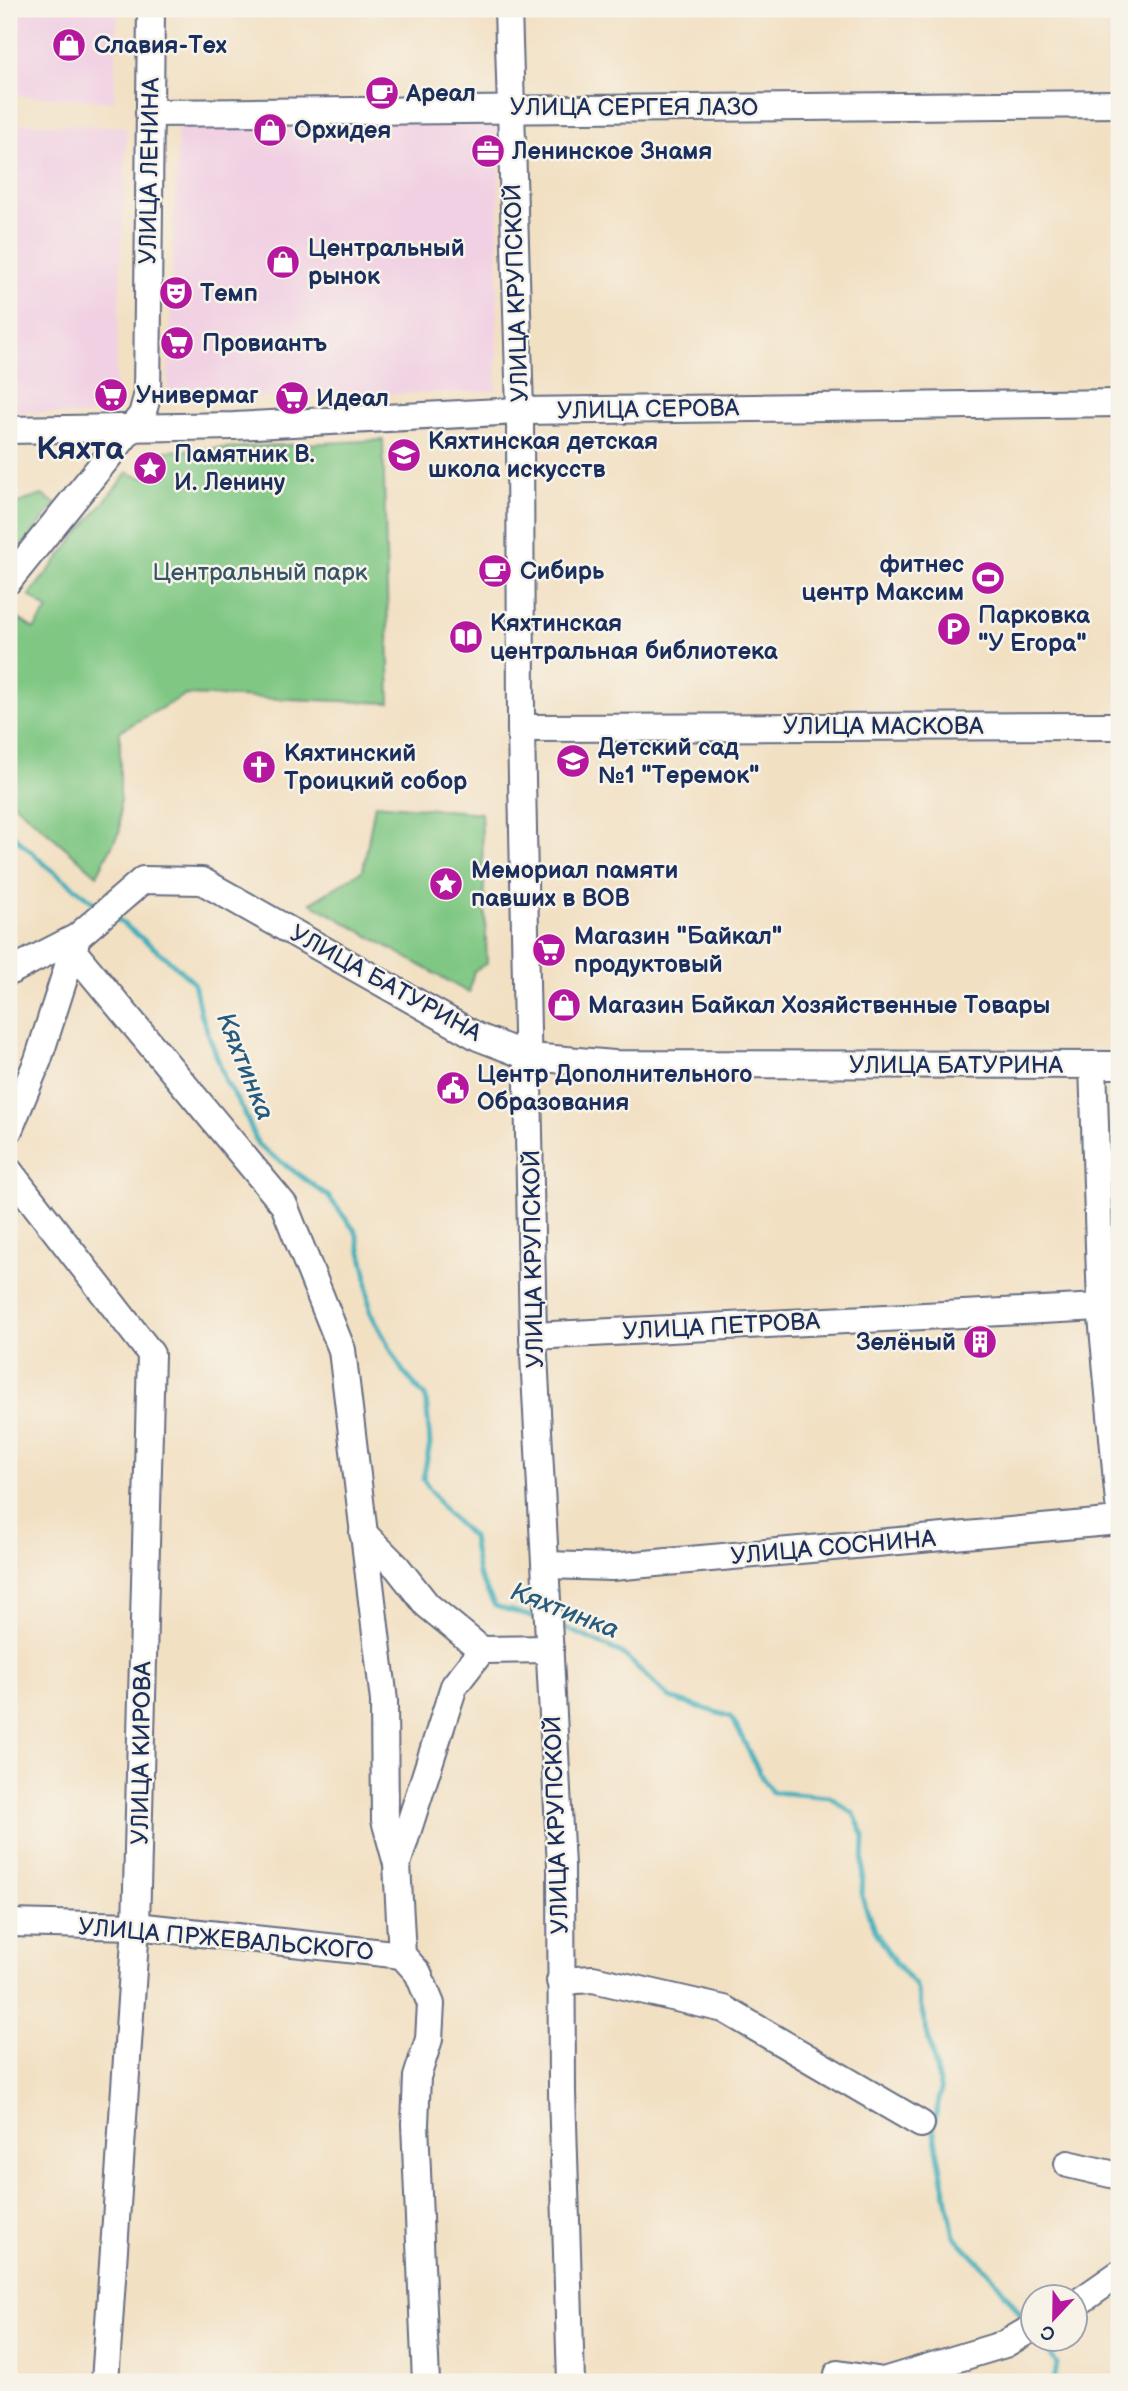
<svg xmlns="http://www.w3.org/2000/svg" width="1128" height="2391" viewBox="0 0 1128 2391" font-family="'Balsamiq Sans',sans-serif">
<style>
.built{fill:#f1d0e3}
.green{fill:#7fc783;stroke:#4d7b70;stroke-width:2}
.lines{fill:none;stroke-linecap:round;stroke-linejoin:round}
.stream{stroke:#3eaeba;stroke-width:5}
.minor-casing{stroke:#666d81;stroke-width:30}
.minor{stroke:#fff;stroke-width:26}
.labels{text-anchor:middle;stroke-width:5;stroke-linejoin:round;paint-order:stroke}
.poi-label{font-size:24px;font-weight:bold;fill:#1b2f5e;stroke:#f7f3e8;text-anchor:start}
.street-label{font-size:24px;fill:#1b2f5e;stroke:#f7f3e8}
.park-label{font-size:24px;fill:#345567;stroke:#f7f3e8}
.water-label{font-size:26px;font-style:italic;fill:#275b7e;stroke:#f7f3e8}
.district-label{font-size:32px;font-weight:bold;fill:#1b2f5e;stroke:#f7f3e8}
</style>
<rect width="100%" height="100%" fill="#f7f3e8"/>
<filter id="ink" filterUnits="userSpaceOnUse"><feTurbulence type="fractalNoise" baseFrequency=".0143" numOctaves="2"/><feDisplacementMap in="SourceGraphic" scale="14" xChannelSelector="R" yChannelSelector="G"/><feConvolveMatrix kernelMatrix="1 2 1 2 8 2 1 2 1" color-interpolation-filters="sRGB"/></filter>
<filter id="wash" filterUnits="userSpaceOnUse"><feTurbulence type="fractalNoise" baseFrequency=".00686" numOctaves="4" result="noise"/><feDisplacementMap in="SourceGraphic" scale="28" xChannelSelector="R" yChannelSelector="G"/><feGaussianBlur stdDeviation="1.57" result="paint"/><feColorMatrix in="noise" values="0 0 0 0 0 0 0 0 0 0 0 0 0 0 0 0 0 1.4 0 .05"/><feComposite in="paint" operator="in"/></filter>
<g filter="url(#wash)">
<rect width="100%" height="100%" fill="#f2e0c3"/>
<!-- built -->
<g class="built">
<polygon points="9,9 118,9 114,102 9,95"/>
<polygon points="179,111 500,118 496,391 167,400"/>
<polygon points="9,123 127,127 115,396 89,416 9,411"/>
</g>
<!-- green -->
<g class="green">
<path d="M383,440L390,703L185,695L120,731V830L97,875L9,799V620L13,615L34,629L48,610L29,595L128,472C150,486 161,470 166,451Z"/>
<polygon points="9,478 15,504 42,495 56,504 9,562"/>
<polygon points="375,804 481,813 487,963 474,971 469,993 311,903 363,870"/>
</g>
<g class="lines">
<!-- stream -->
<g class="stream">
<polyline points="9,832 48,867 101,908"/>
<polyline points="112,915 168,959 194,983 200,1011 226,1082 244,1111 258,1145 328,1196 356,1232 366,1272 370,1312 402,1370 426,1398 430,1444 423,1479 446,1512 472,1537 478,1574 495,1606 539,1619"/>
<path d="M556,1624L622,1653L670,1698L731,1717C747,1743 753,1767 772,1792L830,1797L854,1814L864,1836L862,1897L873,1927L895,1963L916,1986L941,2091L933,2128L954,2236L993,2277L1028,2324"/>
<polyline points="1038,2338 1057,2363 1054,2382"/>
</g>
</g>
</g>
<g filter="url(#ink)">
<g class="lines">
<!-- minor casing -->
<g class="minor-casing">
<g id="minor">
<polyline points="508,9 520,411 521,728 533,1336 561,1866 562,2092 571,2382"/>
<polyline points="149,113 1119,104"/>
<polyline points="9,430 234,426 520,411 1119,403"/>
<polyline points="9,580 142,415 147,397 151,9"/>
<polyline points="521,728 1119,726"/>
<polyline points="73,951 284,1205 342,1350 384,1701 385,1820 397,1864 402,1955 418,1973 431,2004 429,2039 417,2077 415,2124 426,2382"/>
<polyline points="9,972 77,937 143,880 202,881 478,1037 530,1057 614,1064 1119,1065"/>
<polyline points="1093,1065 1101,1306 1119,1503"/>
<polyline points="9,1130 38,1060 77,938"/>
<polyline points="9,1171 151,1354 136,1926 105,2382"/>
<polyline points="533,1336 1119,1306"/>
<polyline points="363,1533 397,1567 427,1605 482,1650 550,1649"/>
<polyline points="546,1565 612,1567 1119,1521"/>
<polyline points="397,1864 454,1686 482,1650"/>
<polyline points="9,1923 136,1926 402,1955"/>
<polyline points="560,1981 593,1979 724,2009 921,2124"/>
<polyline points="1068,2164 1119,2176"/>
<polyline points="1076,2304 1119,2274"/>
<polyline points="838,2374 883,2381 1005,2344 1034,2327"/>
</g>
</g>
<!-- minor -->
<use href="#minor" class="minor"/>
</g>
</g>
<!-- icons -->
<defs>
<g id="shop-disc" transform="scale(1.75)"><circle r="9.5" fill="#b5179e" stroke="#f7f3e8"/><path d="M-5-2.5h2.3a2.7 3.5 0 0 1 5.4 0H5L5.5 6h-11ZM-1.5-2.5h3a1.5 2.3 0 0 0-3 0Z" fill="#fff"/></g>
<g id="cafe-disc" transform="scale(1.75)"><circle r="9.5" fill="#b5179e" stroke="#f7f3e8"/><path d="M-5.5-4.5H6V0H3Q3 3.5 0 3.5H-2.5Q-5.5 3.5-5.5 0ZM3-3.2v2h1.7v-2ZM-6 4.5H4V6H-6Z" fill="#fff"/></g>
<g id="office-disc" transform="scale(1.75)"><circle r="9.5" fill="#b5179e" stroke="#f7f3e8"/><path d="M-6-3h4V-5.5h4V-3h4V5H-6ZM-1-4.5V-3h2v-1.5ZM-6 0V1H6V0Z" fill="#fff"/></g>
<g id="theatre-disc" transform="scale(1.75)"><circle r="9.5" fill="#b5179e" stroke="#f7f3e8"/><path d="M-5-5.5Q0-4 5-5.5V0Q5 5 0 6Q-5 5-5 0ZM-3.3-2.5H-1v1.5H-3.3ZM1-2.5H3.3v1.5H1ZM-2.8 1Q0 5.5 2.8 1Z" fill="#fff"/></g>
<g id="supermarket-disc" transform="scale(1.75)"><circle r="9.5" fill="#b5179e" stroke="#f7f3e8"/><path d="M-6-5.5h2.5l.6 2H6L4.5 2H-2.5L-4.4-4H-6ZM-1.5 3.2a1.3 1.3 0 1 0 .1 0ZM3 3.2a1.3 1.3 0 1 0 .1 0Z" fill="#fff"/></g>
<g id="school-disc" transform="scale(1.75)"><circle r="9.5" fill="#b5179e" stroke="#f7f3e8"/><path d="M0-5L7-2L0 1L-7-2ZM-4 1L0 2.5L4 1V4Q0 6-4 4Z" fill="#fff"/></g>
<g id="sight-disc" transform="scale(1.75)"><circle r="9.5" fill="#b5179e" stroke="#f7f3e8"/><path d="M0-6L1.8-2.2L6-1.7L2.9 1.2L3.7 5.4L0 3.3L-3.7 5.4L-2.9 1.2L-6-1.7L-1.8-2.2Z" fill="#fff"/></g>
<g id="stadium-disc" transform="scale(1.75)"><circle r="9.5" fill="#b5179e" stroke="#f7f3e8"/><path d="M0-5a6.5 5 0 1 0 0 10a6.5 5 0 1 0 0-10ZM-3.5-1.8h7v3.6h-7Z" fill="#fff"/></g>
<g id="parking-disc" transform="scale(1.75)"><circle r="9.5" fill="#b5179e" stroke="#f7f3e8"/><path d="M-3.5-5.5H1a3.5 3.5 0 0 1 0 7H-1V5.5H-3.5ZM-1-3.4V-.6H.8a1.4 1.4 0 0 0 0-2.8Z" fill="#fff"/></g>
<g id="library-disc" transform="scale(1.75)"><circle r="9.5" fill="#b5179e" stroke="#f7f3e8"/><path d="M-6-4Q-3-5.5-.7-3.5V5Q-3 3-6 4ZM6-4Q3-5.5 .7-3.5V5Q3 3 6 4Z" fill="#fff"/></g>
<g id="church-disc" transform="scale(1.75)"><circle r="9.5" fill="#b5179e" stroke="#f7f3e8"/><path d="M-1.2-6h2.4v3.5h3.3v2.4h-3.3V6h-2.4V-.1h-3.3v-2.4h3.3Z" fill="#fff"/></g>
<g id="civic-disc" transform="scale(1.75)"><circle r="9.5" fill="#b5179e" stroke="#f7f3e8"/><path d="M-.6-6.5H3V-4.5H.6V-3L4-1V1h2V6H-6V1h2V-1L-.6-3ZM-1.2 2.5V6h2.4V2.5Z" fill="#fff"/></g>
<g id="building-disc" transform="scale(1.75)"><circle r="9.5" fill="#b5179e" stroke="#f7f3e8"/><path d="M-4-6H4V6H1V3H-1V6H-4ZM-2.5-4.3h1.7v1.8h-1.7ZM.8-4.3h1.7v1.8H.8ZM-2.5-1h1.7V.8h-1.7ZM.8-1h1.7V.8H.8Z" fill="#fff"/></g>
</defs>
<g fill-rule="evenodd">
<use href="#shop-disc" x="69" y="45"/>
<use href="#cafe-disc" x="382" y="93"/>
<use href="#shop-disc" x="270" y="130"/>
<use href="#office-disc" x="488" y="151"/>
<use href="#shop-disc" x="283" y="262"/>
<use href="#theatre-disc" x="176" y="293"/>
<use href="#supermarket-disc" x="177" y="343"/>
<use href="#supermarket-disc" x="111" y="395"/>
<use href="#supermarket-disc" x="292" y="398"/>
<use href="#school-disc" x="404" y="455"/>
<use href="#sight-disc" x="150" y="468"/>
<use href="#cafe-disc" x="495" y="571"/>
<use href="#stadium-disc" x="988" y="578"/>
<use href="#parking-disc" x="954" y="629"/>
<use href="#library-disc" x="466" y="637"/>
<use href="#school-disc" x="573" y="761"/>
<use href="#church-disc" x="259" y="767"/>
<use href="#sight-disc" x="446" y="884"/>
<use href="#supermarket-disc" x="549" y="950"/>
<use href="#shop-disc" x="564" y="1005"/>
<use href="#civic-disc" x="453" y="1088"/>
<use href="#building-disc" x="980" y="1342"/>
</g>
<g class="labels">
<!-- poi labels -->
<g class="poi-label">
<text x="94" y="53">Славия-Тех</text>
<text x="406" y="101">Ареал</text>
<text x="294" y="138">Орхидея</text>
<text x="512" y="159">Ленинское Знамя</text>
<text x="308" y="256">Центральный<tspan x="308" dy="28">рынок</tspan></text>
<text x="200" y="301">Темп</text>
<text x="202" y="351">Провиантъ</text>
<text x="136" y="403">Универмаг</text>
<text x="316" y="406">Идеал</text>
<text x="428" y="449">Кяхтинская детская<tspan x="428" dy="28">школа искусств</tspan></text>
<text x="174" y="462">Памятник В.<tspan x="174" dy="28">И. Ленину</tspan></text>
<text x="964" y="572" text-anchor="end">фитнес<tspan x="964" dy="28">центр Максим</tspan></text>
<text x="520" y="579">Сибирь</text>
<text x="978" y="623">Парковка<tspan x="978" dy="28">"У Егора"</tspan></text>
<text x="490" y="631">Кяхтинская<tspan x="490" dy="28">центральная библиотека</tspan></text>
<text x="598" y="755">Детский сад<tspan x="598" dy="28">№1 "Теремок"</tspan></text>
<text x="284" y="761">Кяхтинский<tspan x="284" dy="28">Троицкий собор</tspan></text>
<text x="471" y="878">Мемориал памяти<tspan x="471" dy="28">павших в ВОВ</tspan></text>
<text x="574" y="944">Магазин "Байкал"<tspan x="574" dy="28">продуктовый</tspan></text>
<text x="588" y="1013">Магазин Байкал Хозяйственные Товары</text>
<text x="477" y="1082">Центр Дополнительного<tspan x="477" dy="28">Образования</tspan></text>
<text x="956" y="1350" text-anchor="end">Зелёный</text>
</g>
<!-- street labels -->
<g class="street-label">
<text x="634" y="115">УЛИЦА СЕРГЕЯ ЛАЗО</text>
<text transform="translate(149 171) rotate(-89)" y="8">УЛИЦА ЛЕНИНА</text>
<text transform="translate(516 293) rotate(-92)" y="8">УЛИЦА КРУПСКОЙ</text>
<text transform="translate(648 409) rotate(-1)" y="8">УЛИЦА СЕРОВА</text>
<text x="883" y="734">УЛИЦА МАСКОВА</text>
<text transform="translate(386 983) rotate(29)" y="8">УЛИЦА БАТУРИНА</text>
<text x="956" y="1073">УЛИЦА БАТУРИНА</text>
<text transform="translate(533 1259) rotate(-91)" y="8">УЛИЦА КРУПСКОЙ</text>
<text transform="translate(721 1326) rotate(-3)" y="8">УЛИЦА ПЕТРОВА</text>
<text transform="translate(833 1547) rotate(-5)" y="8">УЛИЦА СОСНИНА</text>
<text transform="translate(141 1753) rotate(-89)" y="8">УЛИЦА КИРОВА</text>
<text transform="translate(556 1825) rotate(-92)" y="8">УЛИЦА КРУПСКОЙ</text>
<text transform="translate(226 1939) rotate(5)" y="8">УЛИЦА ПРЖЕВАЛЬСКОГО</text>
</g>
<!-- park labels -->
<g class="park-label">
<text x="260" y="580">Центральный парк</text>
</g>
<!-- water labels -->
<g class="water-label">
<text transform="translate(246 1066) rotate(68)" y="9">Кяхтинка</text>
<text transform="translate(565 1610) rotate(21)" y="9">Кяхтинка</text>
</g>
<!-- district labels -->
<g class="district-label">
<text x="80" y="459">Кяхта</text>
</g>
</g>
<!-- margin -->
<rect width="1128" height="2391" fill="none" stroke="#f7f3e8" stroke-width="35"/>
<!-- north arrow -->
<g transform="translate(1054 2318) rotate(202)"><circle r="33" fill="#f7f3e8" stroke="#9fa5b1" stroke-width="2"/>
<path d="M0-5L12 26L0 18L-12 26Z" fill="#b5179e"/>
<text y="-10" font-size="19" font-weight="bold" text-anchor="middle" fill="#1b2f5e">С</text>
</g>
</svg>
